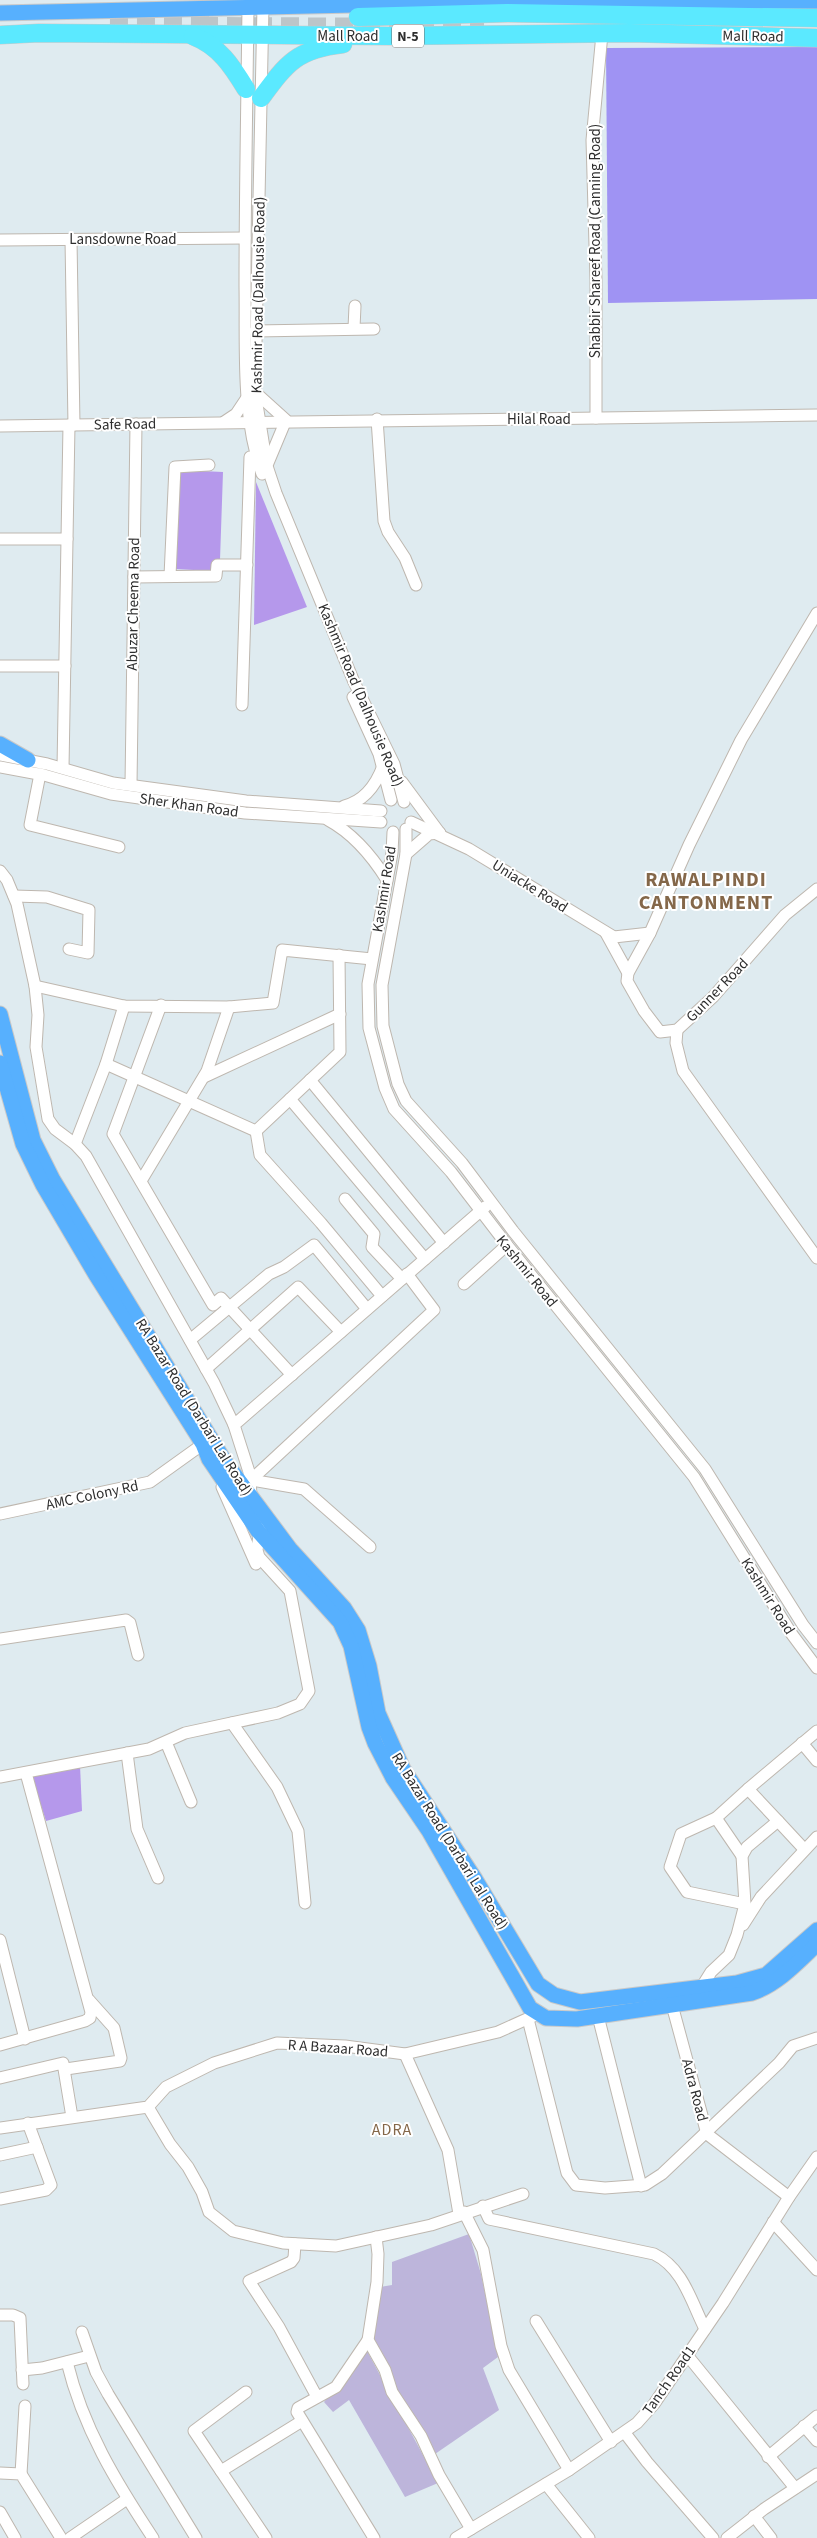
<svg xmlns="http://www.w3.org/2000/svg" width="817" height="2538" viewBox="0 0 817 2538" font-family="'Source Sans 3',sans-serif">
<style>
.green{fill:#b598eb}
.cemetery{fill:#bdb5db}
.pitch{fill:#9f93f3}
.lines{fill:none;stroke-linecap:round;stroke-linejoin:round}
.highway-tunnel{stroke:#bcc5c9;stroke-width:18;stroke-dasharray:18 9;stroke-linecap:butt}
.minor-casing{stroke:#beb7af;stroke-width:13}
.major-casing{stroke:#c9c9c9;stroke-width:17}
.highway-casing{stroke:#c9c9c9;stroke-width:19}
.minor{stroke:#fff;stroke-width:11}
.major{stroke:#57b0fe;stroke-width:15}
.highway{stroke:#5be9ff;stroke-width:18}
.labels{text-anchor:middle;stroke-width:4;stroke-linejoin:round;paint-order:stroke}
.shield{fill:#fff;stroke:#6d6d6d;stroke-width:1}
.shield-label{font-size:14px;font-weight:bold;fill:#2e2e2e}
.street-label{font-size:15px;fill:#2e2e2e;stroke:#fff}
.neighbourhood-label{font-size:16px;letter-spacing:1px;fill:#846749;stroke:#fff}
.district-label{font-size:20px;font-weight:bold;letter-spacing:1px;fill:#846749;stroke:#fff}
</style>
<rect width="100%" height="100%" fill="#dfebf0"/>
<!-- green -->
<g class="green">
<polygon points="180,470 223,472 220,560 213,560 212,571 175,569"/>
<polygon points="256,482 307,607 254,625"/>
<polygon points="80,1765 82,1811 46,1821 31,1775"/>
</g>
<!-- cemetery -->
<g class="cemetery">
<polygon points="469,2234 481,2274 498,2357 483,2368 499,2410 435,2454 394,2390 372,2337 380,2287 392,2285 392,2262"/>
<polygon points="366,2349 438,2483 405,2497 349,2400 333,2412 324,2402"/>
</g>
<!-- pitch -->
<polygon class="pitch" points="817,47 817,299 608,303 606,48"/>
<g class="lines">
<!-- highway-tunnel -->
<g class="highway-tunnel">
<polyline points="110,17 214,18"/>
<polyline points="200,26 484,27"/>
</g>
<!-- minor casing -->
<g class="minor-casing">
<g id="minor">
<path d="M248,6C247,100 245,193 245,286C246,349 241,414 262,474"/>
<polyline points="263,6 255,392 267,466 276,493 354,682 394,764 404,802"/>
<polyline points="71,239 74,425"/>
<polyline points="0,240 245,238"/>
<polyline points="354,328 355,306"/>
<polyline points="255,331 374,329"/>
<polyline points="255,392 286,420 268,463"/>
<polyline points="596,418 596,280 592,140 602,34"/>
<polyline points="377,419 384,521 388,532 405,558 416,585"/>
<polyline points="224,422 236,414 246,399"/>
<polyline points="0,426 817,415"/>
<polyline points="0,539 67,539"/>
<polyline points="170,576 175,467 209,465"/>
<polyline points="134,577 216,576 217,565 247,565"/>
<polyline points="817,613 741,740 689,845 650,933 628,973 627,981 644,1011 660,1032 677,1030 713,997 785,915 817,889"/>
<polyline points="0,666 65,666"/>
<polyline points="353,697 379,754 391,800"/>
<polyline points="242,705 250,457"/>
<polyline points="0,755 47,764 113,783 246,801 381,811"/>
<polyline points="0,767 44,775 111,794 245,813 381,822"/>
<polyline points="63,768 69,425"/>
<polyline points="40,774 30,825 119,847"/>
<polyline points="402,782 439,832"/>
<polyline points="131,785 136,424"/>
<path d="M344,806C365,801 376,785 383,766"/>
<path d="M328,820C354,834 372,856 387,880"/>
<polyline points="411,822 469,849 614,937 650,933"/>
<polyline points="406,829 406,854 382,985 383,1026 398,1084 406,1101 462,1163 513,1231 705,1469 803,1625 817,1643"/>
<polyline points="393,832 392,853 368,984 369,1028 385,1088 394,1109 451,1172 507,1245 694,1477 791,1633 817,1668"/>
<polyline points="406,854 429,834 440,833"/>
<polyline points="0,871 7,880 17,904 35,986 38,1015 36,1047 48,1119 55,1129 75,1144 86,1156 214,1383 234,1425"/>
<polyline points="14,896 47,897 89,910 88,953 69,949"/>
<polyline points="606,933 628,973"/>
<polyline points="35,986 124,1006 229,1007 273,1003 282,950 372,959"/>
<polyline points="161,1005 113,1134 213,1305 221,1298 292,1375"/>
<polyline points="677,1030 676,1043 683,1071 817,1258"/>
<polyline points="106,1064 256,1131 340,1052 339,955"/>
<polyline points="204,1077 340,1014"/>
<polyline points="310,1080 444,1243"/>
<polyline points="290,1099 425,1259"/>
<polyline points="256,1131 260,1155 321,1223 382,1296"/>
<polyline points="75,1144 106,1064 124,1006"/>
<polyline points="141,1181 207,1071 229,1007"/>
<polyline points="345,1199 374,1234 372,1247 402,1279"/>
<polyline points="464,1284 507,1245"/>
<polyline points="190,1340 269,1274 284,1267 314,1245 367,1309"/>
<polyline points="206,1369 298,1287 341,1332"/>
<polyline points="251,1480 434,1310 407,1274"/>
<polyline points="251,1480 304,1489 370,1547"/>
<polyline points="222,1487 256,1564"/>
<polyline points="251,1498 250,1475 234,1425 485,1207"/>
<polyline points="0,1514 150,1482 203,1444"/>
<polyline points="0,1639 126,1620 130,1623 138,1655"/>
<polyline points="232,1723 277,1787 298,1831 305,1903"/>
<polyline points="166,1742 191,1802"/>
<polyline points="802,1743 817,1761"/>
<polyline points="127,1753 137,1829 158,1878"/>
<polyline points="0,1777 149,1749 185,1733 278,1713 300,1704 309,1691 290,1591 259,1557 257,1550 260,1528"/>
<polyline points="716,1818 681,1834 670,1867 687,1892 745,1904"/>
<polyline points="778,1821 804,1849"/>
<polyline points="742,1856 716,1818 748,1789"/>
<polyline points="743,1925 761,1897 817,1837"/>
<polyline points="0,1940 25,2039"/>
<polyline points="701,1988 711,1972 729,1955 737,1935 745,1904 742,1856 747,1847 778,1821 748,1789 817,1731"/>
<polyline points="672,2005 707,2134 789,2197"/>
<polyline points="598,2016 641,2186"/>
<polyline points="528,2019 567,2173 576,2185 605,2188 645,2185 662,2174 779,2063 793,2046 817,2038"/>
<polyline points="0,2045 85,2021 90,2018 91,2012 26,1773"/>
<polyline points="405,2054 448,2150 459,2214"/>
<polyline points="66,2069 120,2061 121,2058 114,2028 89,2000"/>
<polyline points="0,2078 63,2063 72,2117"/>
<polyline points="148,2107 170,2144 188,2167 202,2192 209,2212 233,2231 283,2243 336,2246 431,2225 523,2194"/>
<polyline points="0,2128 148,2107 166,2087 214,2063 277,2043 345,2046 405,2054 498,2032 538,2014"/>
<polyline points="0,2155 37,2147"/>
<polyline points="0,2199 46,2190 51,2185 28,2123"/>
<path d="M483,2206L489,2219L654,2254C683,2268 691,2301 705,2329"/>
<polyline points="464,2212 483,2250 501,2346 509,2370 569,2470"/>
<polyline points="773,2222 817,2270"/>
<polyline points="376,2237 378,2254 377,2282 368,2340 385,2370 392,2392 421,2436 439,2475 471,2529"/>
<polyline points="295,2244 294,2258 291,2262 249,2281 279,2327 317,2397"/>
<polyline points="0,2315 13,2315 20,2318 23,2384"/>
<polyline points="536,2321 611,2442"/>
<polyline points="82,2332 96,2372 108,2394 196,2538"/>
<polyline points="368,2340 336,2387 298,2408 297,2412 374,2538"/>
<polyline points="687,2355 795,2488"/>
<path d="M67,2362C83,2428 116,2482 153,2538"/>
<polyline points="22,2370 42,2368 89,2356"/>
<polyline points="246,2392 194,2431 266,2538"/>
<polyline points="804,2426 817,2441"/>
<polyline points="625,2433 647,2462 713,2538"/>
<polyline points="768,2457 817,2416"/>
<polyline points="221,2471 302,2421"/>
<polyline points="0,2473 21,2474 61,2538"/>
<polyline points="21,2474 25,2406"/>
<polyline points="546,2484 589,2538"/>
<polyline points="0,2512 15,2538"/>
<polyline points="754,2516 771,2538"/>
<polyline points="70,2538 127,2499"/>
<polyline points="456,2538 569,2470 637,2423 654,2404 723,2303 789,2197 817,2157"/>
<polyline points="727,2538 764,2509 817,2474"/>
</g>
</g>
<!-- major casing -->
<g class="major-casing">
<g id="major">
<polyline points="0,13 536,1 817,1"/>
<polyline points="0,744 28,760"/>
<polyline points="0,1014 33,1140 53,1180 225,1462 290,1549 344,1608 358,1630 369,1666 378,1713 403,1769 475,1879 538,1984 554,1995 580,2002 737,1983 766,1975 817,1930"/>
<path d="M0,1063L23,1144L43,1185L96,1275L203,1444L209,1459L258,1531L340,1622L351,1646L369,1727L375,1743L393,1778L429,1831L530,2008L546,2018L577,2019L752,1993C778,1984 797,1963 817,1944"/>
</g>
</g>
<!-- highway casing -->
<g class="highway-casing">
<g id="highway">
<polyline points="358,17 507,13 817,18"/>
<polyline points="0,35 39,33 390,36 630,33 817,38"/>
<path d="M193,36C219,46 232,66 246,89"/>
<path d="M261,98C287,63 297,49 343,44"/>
</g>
</g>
<!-- minor -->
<use href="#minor" class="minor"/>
<!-- major -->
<use href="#major" class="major"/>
<!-- highway -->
<use href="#highway" class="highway"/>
</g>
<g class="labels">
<!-- shield labels -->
<rect class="shield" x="392" y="24.5" width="32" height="23" rx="4"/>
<g class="shield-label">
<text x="408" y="41">N-5</text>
</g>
<!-- street labels -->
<g class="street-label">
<text x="348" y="41">Mall Road</text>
<text transform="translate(753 36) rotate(1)" y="5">Mall Road</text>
<text x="123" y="244">Lansdowne Road</text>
<text transform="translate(595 241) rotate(-90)" y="5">Shabbir Shareef Road (Canning Road)</text>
<text transform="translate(258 295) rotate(-89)" y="5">Kashmir Road (Dalhousie Road)</text>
<text x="539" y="424">Hilal Road</text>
<text transform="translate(125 424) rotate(-1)" y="5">Safe Road</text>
<text transform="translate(133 604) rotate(-89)" y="5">Abuzar Cheema Road</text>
<text transform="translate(361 695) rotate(67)" y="5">Kashmir Road (Dalhousie Road)</text>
<text transform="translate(189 805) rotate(8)" y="5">Sher Khan Road</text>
<text transform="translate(530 886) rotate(32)" y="5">Uniacke Road</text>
<text transform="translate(384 889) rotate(-81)" y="5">Kashmir Road</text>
<text transform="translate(717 990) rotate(-46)" y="5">Gunner Road</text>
<text transform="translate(527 1271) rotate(51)" y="5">Kashmir Road</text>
<text transform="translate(194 1407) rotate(58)" y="5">RA Bazar Road (Darbari Lal Road)</text>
<text transform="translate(92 1495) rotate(-12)" y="5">AMC Colony Rd</text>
<text transform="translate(768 1596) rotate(58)" y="5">Kashmir Road</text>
<text transform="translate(450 1841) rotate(58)" y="5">RA Bazar Road (Darbari Lal Road)</text>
<text transform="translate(338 2048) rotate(4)" y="5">R A Bazaar Road</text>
<text transform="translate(695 2090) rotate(75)" y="5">Adra Road</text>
<text transform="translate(669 2380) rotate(-55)" y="5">Tanch Road1</text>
</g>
<!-- neighbourhood labels -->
<g class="neighbourhood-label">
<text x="392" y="2135">ADRA</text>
</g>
<!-- district labels -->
<g class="district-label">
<text x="706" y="886">RAWALPINDI<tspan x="706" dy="23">CANTONMENT</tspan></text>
</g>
</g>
</svg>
